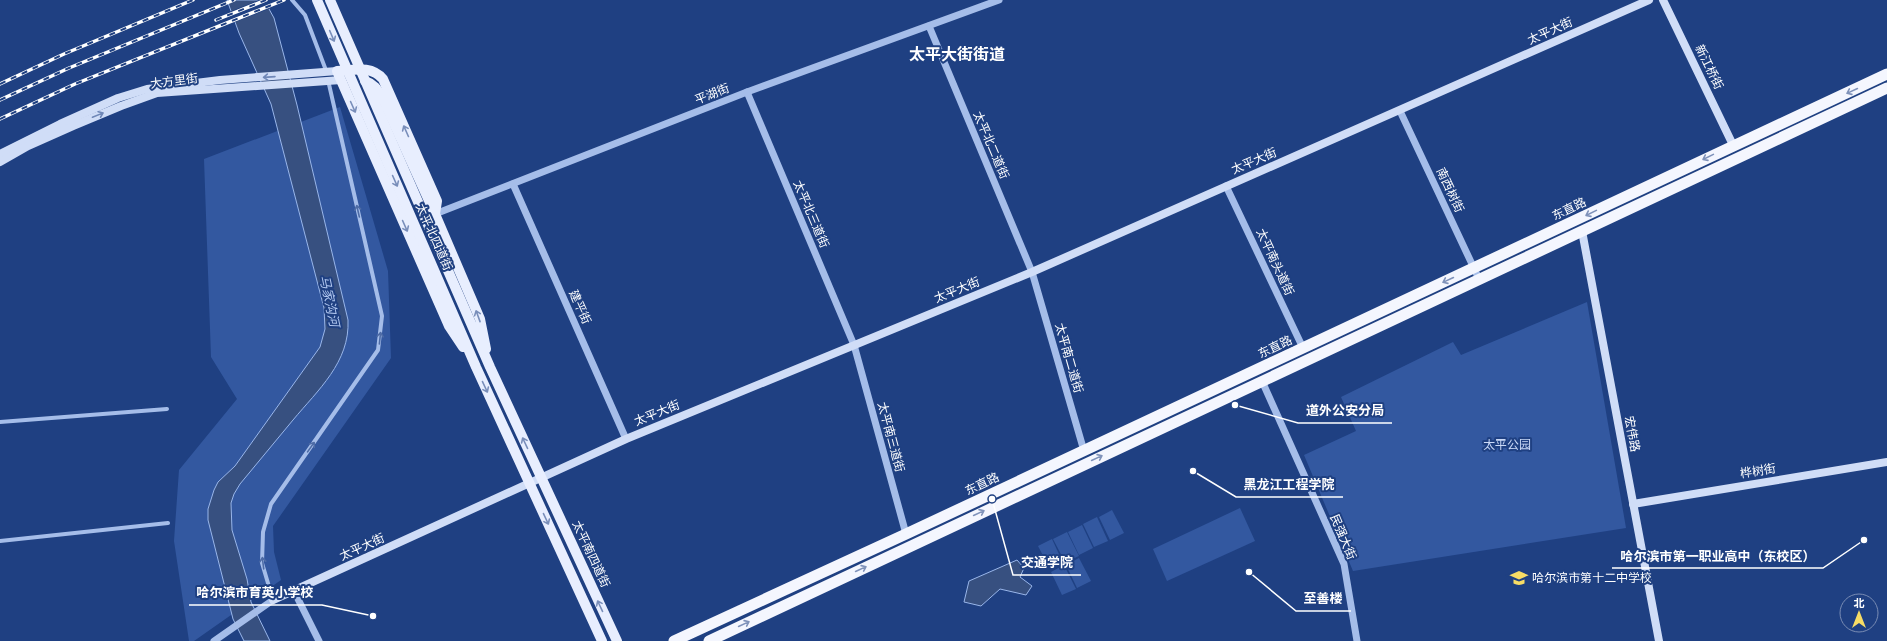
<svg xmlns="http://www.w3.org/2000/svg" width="1887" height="641" viewBox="0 0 1887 641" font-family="'Work Sans','Noto Sans SC',sans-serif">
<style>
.green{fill:#3358a0}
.water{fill:#375080;stroke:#99b6ea}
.pier{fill:#1f4082}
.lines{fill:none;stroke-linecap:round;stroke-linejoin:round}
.minor{stroke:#a5bde9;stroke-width:4}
.tertiary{stroke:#a5bde9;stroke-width:7}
.secondary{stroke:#d0ddf7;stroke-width:8}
.primary{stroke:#e8eefe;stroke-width:10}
.trunk{stroke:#f4f6fe;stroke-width:11}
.rail-casing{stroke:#fff;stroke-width:3.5}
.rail{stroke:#1f4082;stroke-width:2;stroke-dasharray:6;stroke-linecap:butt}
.oneway{stroke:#798eba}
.oneway2{stroke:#6f87b7}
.oneway3{stroke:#7f92ba}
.oneway4{stroke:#4e6ca6}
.labels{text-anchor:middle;stroke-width:4;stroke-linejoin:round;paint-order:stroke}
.street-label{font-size:12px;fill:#fff;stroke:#1f4082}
.park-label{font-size:12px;fill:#cad9f7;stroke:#1f4082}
.poi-label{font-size:12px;fill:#fff;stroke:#1f4082;text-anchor:start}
.water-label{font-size:13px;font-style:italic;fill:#b1c7f0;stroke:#1f4082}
.district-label{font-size:16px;font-weight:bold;fill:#fff;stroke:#1f4082}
.leader{fill:none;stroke:#fff;stroke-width:1.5}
.callout-dot{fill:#fff;stroke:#1f4082;stroke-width:1.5}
.callout-label{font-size:13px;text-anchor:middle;font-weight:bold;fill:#fff;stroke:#1f4082;stroke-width:4;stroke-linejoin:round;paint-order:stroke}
</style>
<rect width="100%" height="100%" fill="#1f4082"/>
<!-- green -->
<g class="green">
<polygon points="340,107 388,271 391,358 273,526 274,552 281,580 194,641 189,641 174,541 179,470 237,399 211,357 204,159"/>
<polygon points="1587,302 1626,528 1353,571 1304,455 1356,431 1341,397 1453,342 1461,355"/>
<polygon points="1240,508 1255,541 1167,581 1153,549"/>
<polygon points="1112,510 1124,533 1110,540 1099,517"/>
<polygon points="1097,517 1108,541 1094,547 1083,524"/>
<polygon points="1082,525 1093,548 1079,555 1068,532"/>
<polygon points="1067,532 1079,556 1065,562 1053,539"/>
<polygon points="1052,539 1063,563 1050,569 1038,546"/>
<polygon points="1079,558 1091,581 1077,588 1066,565"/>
<polygon points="1064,565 1076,589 1062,595 1051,572"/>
</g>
<!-- water -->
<g class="water">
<path d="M227,0H264L274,18L297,105L348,320C350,362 318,390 293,420C275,441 258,463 240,484L234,494L231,503L232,530L247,579L251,602L270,641H244L233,619L208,520V509L214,490L218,482L235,466L320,347L325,329L324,308L271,104L239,33Z"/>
<polygon points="1017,560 1024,568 1020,577 1032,586 1026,595 1000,589 981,606 964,602 969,581"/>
</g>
<!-- pier -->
<polygon class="pier" points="259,0 267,0 271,8 233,23 229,12"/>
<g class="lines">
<!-- minor -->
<g class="minor">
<polyline points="292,0 305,15 327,73"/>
<polyline points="0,422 167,409"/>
<polyline points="0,541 168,523"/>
<polyline points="273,600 262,563 263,532 271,504 378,350 382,316 328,80"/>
</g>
<!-- tertiary -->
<g class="tertiary">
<polyline points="929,26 1032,272 1084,451"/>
<polyline points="747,92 854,345 906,534"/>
<polyline points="1400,111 1479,279"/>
<polyline points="513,184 626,439"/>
<polyline points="1226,186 1303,348"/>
<polyline points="435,214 747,92 999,0"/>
<polyline points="1262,381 1344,564 1357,641"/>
<polyline points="294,591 319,641"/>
<polyline points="214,641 273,600"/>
</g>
<!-- secondary -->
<g class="secondary">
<polyline points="1663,0 1733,145"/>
<polyline points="0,154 60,124 118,98 147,89 220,80 337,71"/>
<polyline points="0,162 28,146 73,126 121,106 157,93 341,80"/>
<polyline points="1582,231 1659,641"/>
<polyline points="1633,504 1887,462"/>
<polyline points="273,600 626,439 1032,272 1649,0"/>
</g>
<!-- primary -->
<g class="primary">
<polyline points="317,0 476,367 602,641"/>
<polyline points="330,0 490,367 617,641"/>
<path d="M365,81C374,84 377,89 382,97L435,214"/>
<path d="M463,347L449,326L337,71C354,70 371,65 383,79L437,201L435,214L480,319L486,349"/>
</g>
<!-- trunk -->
<g class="trunk">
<polyline points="674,641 906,534 1887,74"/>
<polyline points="709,641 1887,88"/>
</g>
<!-- rail casing -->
<g class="rail-casing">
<g id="rail">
<polyline points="216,20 266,0"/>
<polyline points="0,84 64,54 193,0"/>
<polyline points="0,100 69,68 234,0"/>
<polyline points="0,119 75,84 284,0"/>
</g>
</g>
<!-- rail -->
<use href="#rail" class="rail"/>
</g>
<!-- one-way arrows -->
<defs><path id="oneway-shaft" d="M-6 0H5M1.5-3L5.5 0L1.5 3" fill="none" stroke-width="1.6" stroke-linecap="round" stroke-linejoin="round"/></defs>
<g class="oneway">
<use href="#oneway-shaft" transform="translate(332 36) rotate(67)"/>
<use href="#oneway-shaft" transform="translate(353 107) rotate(66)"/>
<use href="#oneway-shaft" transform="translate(406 131) rotate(-114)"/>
<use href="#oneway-shaft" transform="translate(395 181) rotate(66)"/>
<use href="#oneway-shaft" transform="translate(405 226) rotate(66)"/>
<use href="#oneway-shaft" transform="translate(478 316) rotate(-110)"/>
<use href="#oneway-shaft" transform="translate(485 387) rotate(65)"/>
<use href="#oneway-shaft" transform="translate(525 443) rotate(-115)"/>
<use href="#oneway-shaft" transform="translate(546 519) rotate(65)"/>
<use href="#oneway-shaft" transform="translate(600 606) rotate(-115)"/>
</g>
<g class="oneway2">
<use href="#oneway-shaft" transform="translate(269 77) rotate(176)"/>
<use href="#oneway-shaft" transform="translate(98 115) rotate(-22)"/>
</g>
<g class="oneway3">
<use href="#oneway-shaft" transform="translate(1852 91) rotate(155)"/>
<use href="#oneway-shaft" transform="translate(1708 157) rotate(154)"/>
<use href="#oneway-shaft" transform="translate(1591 213) rotate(154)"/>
<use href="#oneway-shaft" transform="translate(1448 280) rotate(155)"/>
<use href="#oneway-shaft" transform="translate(1097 458) rotate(-25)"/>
<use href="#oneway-shaft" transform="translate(979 513) rotate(-25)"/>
<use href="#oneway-shaft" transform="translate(861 569) rotate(-25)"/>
<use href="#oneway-shaft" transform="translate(744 624) rotate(-25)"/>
</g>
<g class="oneway4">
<use href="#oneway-shaft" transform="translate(358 211) rotate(-103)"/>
<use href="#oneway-shaft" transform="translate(380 338) rotate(-84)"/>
<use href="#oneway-shaft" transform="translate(311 447) rotate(-55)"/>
<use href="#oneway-shaft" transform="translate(263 563) rotate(-97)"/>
</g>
<!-- icons -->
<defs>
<g id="school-bare" transform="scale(1.38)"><path d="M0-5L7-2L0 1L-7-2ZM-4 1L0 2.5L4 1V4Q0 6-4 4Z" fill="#f7dc65" stroke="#1f4082" stroke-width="2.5" paint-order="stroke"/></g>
</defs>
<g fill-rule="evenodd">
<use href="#school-bare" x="1519" y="578"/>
</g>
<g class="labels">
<!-- street labels -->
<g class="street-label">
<text transform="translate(1550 31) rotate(-24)" y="4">太平大街</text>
<text transform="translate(1709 67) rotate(64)" y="4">新江桥街</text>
<text transform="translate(174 81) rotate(-7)" y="4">大方里街</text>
<text transform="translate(712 94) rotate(-21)" y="4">平湖街</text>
<text transform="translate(991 145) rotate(67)" y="4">太平北二道街</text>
<text transform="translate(1254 161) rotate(-23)" y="4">太平大街</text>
<text transform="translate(1450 190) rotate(65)" y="4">南西树街</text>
<text transform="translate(1569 209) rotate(-25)" y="4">东直路</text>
<text transform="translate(811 214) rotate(67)" y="4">太平北三道街</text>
<text transform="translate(434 237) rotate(66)" y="4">太平北四道街</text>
<text transform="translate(1275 262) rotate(65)" y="4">太平南头道街</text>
<text transform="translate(957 290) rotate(-22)" y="4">太平大街</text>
<text transform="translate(580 307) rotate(66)" y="4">建平街</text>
<text transform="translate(1275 347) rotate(-25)" y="4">东直路</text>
<text transform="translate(1069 358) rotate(74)" y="4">太平南二道街</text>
<text transform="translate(657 413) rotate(-22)" y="4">太平大街</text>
<text transform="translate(1632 434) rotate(79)" y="4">宏伟路</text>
<text transform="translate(891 437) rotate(75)" y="4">太平南三道街</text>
<text transform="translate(1758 471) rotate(-9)" y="4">桦树街</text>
<text transform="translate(982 484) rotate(-25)" y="4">东直路</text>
<text transform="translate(1343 537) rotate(67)" y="4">民强大街</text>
<text transform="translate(362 547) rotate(-24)" y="4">太平大街</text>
<text transform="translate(591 554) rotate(65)" y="4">太平南四道街</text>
</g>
<!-- park labels -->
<g class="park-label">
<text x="1507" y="449">太平公园</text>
</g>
<!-- poi labels -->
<g class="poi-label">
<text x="1532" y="582">哈尔滨市第十二中学校</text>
</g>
<!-- water labels -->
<g class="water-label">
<text transform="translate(330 301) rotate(78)" y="5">马家沟河</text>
</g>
<!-- district labels -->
<g class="district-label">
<text x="957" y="60">太平大街街道</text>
</g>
</g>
<!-- callouts -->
<path class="leader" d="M1235 405L1298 423H1392M1193 471L1236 497H1343M1864 540L1823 568H1612M992 499L1013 575H1081M373 616L322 605H189M1249 572L1296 611H1351"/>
<g class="callout-dot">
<circle cx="1235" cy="405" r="4"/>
<circle cx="1193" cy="471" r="4"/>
<circle cx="1864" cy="540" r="4"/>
<circle cx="992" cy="499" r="4"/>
<circle cx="373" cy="616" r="4"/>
<circle cx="1249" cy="572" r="4"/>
</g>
<g class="callout-label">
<text x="1345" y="415">道外公安分局</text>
<text x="1289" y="489">黑龙江工程学院</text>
<text x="1718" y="561">哈尔滨市第一职业高中（东校区）</text>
<text x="1047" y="567">交通学院</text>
<text x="255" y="597">哈尔滨市育英小学校</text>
<text x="1323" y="603">至善楼</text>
</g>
<!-- north arrow -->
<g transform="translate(1859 613)"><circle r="19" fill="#1f4082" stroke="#798cb4"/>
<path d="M0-3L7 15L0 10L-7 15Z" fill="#f7dc65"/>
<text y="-6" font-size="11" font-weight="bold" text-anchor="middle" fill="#ffffff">北</text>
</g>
</svg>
